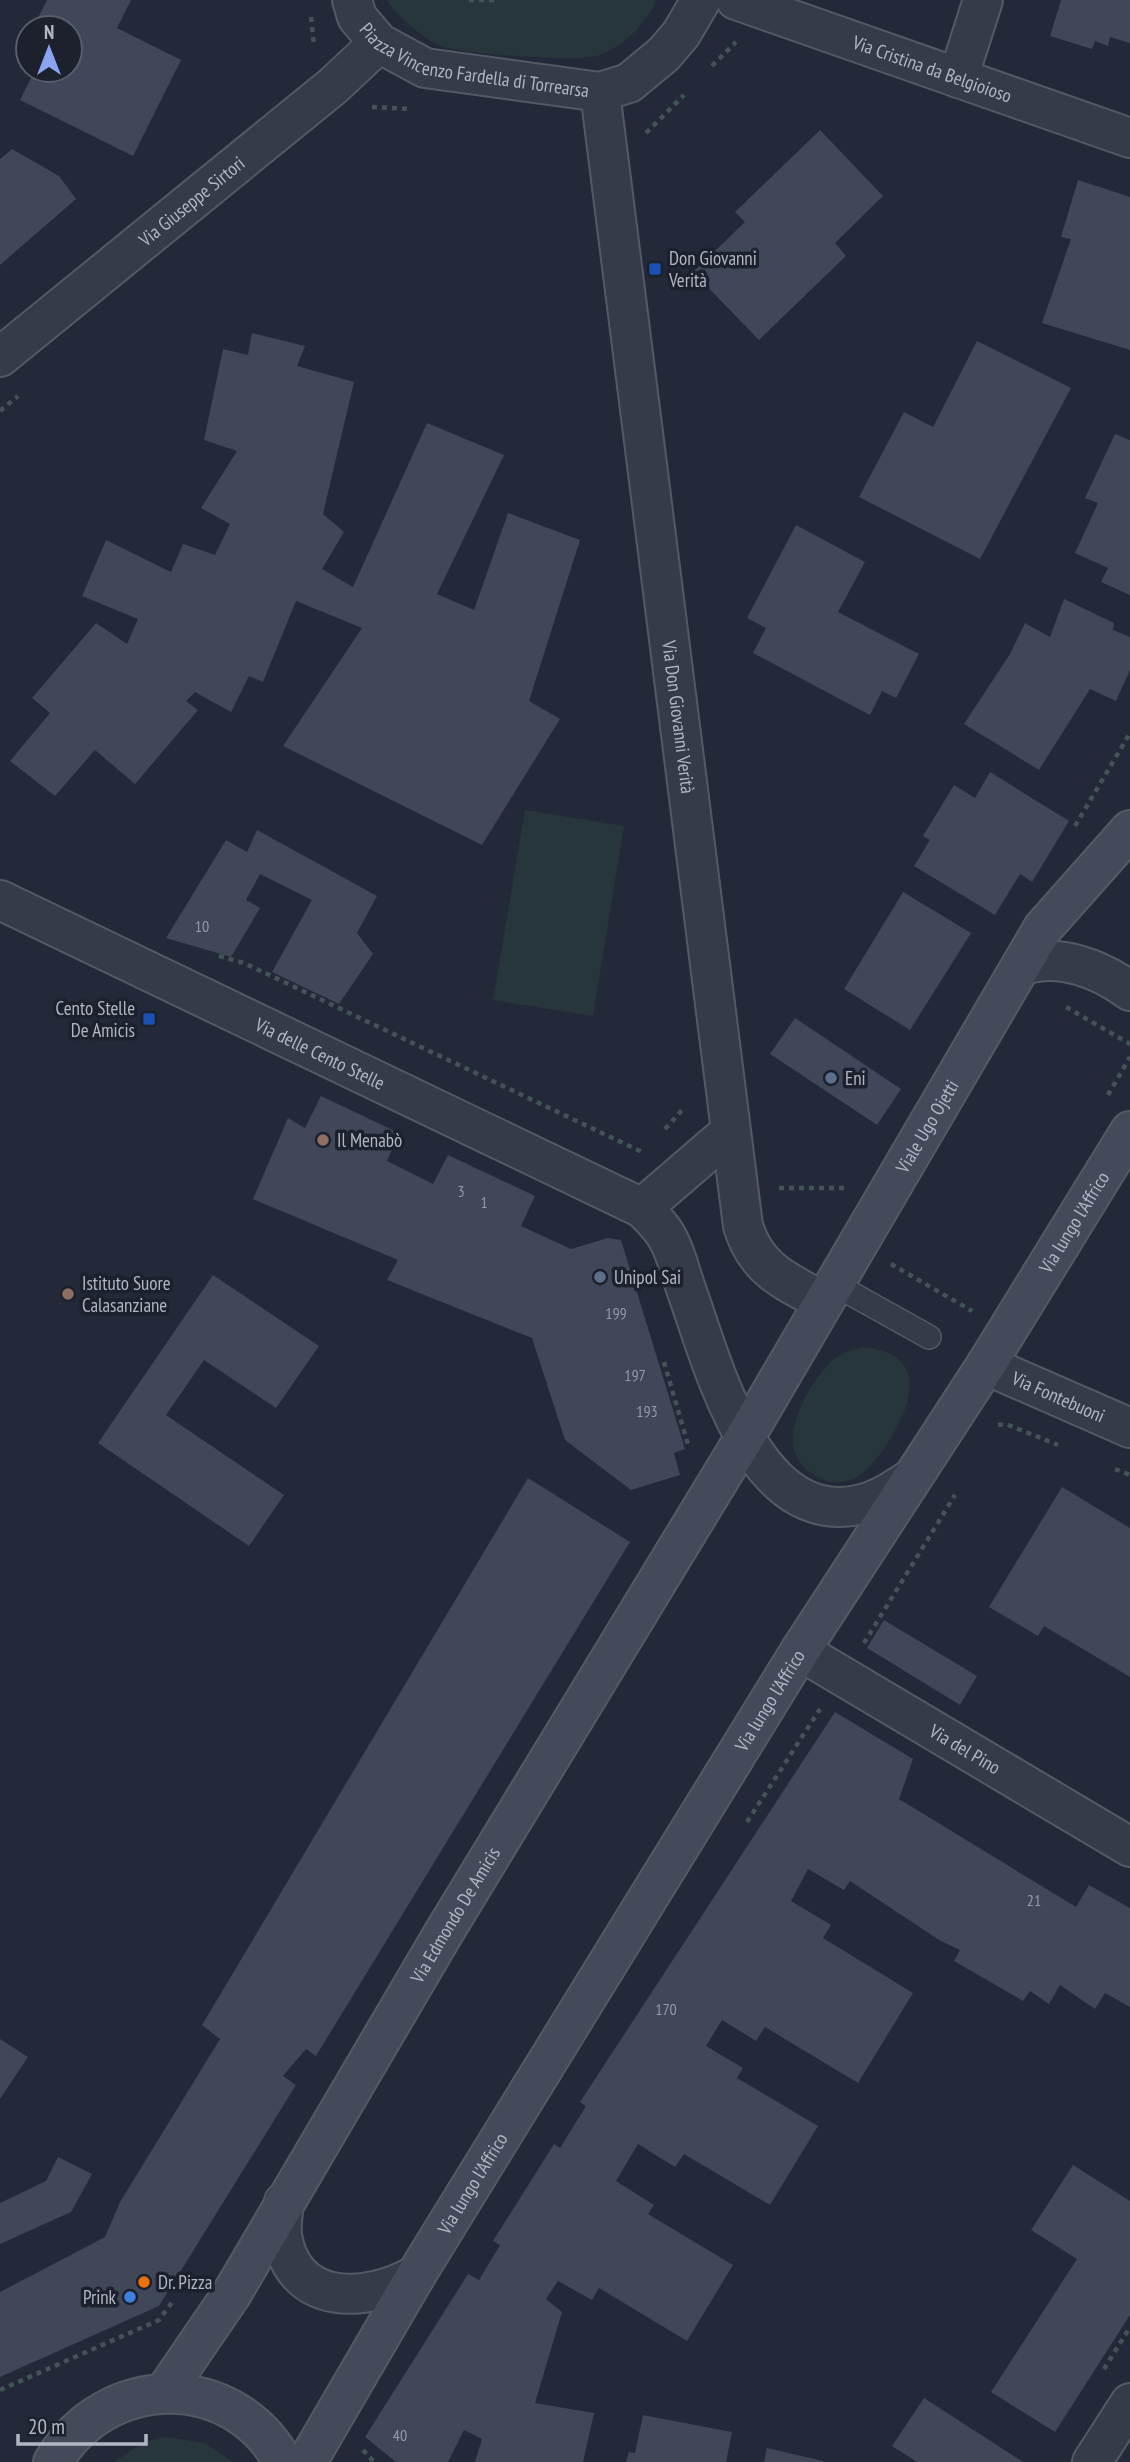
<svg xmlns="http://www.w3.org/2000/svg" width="1130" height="2462" viewBox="0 0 1130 2462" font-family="'PT Sans Narrow',sans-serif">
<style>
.green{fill:#26363a}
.building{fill:#3f4758}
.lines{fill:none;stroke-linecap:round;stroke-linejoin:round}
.lane-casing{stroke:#545966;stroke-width:26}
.street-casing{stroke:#545966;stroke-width:42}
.secondary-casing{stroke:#545966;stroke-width:42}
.path{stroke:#445358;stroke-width:4.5;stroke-dasharray:5 5;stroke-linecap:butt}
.lane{stroke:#363b49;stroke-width:23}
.street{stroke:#363b49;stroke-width:38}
.secondary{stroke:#454a5b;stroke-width:38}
.transit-dot{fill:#1a4fb4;stroke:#1c212d;stroke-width:2.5}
.service-dot{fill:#5c6f8a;stroke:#1c212d;stroke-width:2.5}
.education-dot{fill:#8d6e63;stroke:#1c212d;stroke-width:2.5}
.food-dot{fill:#e8710a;stroke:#1c212d;stroke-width:2.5}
.shop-dot{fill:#3f7fe0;stroke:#1c212d;stroke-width:2.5}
.labels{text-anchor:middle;stroke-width:7;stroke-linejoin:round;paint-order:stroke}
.number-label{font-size:16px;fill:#949aaa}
.street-label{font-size:19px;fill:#b1b6c5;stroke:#1c212d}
.poi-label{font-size:19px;fill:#b1b6c5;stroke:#1c212d;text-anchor:start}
</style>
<rect width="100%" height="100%" fill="#232938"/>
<!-- green -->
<g class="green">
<path d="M387,0H656C647,24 623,46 600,55C580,63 466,54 444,47C428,42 394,15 387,0Z"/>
<polygon points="525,810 624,826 593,1016 493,1000"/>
<path d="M863,1347C924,1353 916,1396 892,1436C875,1464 850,1499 812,1474C773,1448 803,1394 826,1367C835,1355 850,1350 863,1347Z"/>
<polygon points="165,2437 205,2443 233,2462 113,2462 146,2441"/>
</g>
<!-- building -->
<g class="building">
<polygon points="47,0 131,0 117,28 181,60 133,156 20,100 35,70 70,70 70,28 49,28 36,22"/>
<polygon points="1061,0 1130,0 1130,43 1110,37 1108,46 1095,41 1092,49 1050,36"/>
<polygon points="820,130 883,196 835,243 846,256 759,340 693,272 745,222 735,212"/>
<polygon points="12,149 59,176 76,199 0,265 0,159"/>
<polygon points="1078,180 1130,197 1130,350 1042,323 1071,239 1061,237"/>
<polygon points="252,333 305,346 297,366 354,382 323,514 344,532 322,569 353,587 427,423 504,455 437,594 474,610 508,513 580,540 529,701 560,719 482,845 283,746 362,628 296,601 263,682 249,676 231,712 195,692 186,701 198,710 135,784 95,750 55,796 10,761 50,713 32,698 96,623 127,644 138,619 82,596 106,540 171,572 183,544 215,555 230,524 201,508 237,451 204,440 223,349 248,355"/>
<polygon points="977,341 1071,388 980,559 859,497 904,412 933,427"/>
<polygon points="1115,434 1130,440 1130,595 1101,582 1108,568 1075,553 1098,503 1085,498"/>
<polygon points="796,525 865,562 838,612 919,654 896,698 882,691 870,715 753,653 766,628 747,618"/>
<polygon points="1064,599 1114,623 1113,630 1130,637 1130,670 1116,701 1090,689 1039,770 964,724 1010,654 1025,623 1050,637"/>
<polygon points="990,772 1069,821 1032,882 1020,874 995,915 914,866 930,840 923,836 954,785 975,798"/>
<polygon points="257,830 377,896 357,933 373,954 339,1004 272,972 312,900 260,874 246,900 260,908 231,957 166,938 226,840 247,852"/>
<polygon points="903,892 971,933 910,1030 844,989"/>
<polygon points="795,1018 901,1089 877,1125 770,1054"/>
<polygon points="321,1096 399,1133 387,1161 433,1184 448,1155 535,1196 521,1226 571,1249 608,1238 621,1240 685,1449 674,1453 680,1475 631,1490 565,1440 532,1338 387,1280 398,1260 253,1199 288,1118 305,1128"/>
<polygon points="213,1275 319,1346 276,1408 204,1360 166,1415 284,1495 249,1546 98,1443"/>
<polygon points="528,1478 630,1542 316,2056 306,2049 283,2076 296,2085 159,2306 0,2377 0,2292 105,2237 120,2202 220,2039 202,2025"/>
<polygon points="1062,1487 1130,1528 1130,1677 1044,1626 1038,1636 989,1607"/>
<polygon points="884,1620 977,1676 960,1705 867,1648"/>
<polygon points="835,1712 913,1759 899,1799 1076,1907 1089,1885 1130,1908 1130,2007 1105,1993 1095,2009 1060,1985 1049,2004 1030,1991 1023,2001 954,1961 960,1950 939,1940 850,1881 844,1890 808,1869 791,1901 831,1925 823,1938 913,1993 858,2083 765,2027 756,2041 722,2020 706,2046 743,2068 737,2078 818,2126 770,2205 684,2154 675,2167 638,2144 616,2181 654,2205 648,2214 733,2265 687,2341 599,2288 592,2300 558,2281 546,2299 562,2312 535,2403 594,2413 583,2462 475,2462 482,2439 464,2430 448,2462 396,2462 365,2437 468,2274 479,2280 500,2245 493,2241 554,2144 560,2148 586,2106 580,2102"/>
<polygon points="0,2039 28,2057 0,2099"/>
<polygon points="58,2157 92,2174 71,2212 0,2244 0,2203 46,2181"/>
<polygon points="1073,2165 1130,2201 1130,2315 1055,2432 991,2392 1077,2259 1031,2230"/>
<polygon points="924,2398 1023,2462 917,2462 892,2446"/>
<polygon points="643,2415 732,2432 726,2462 626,2462 629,2452 635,2453"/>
<polygon points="767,2448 823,2461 823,2462 764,2462"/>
</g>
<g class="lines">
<!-- lane casing -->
<g class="lane-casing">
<polyline id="lane" points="834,1284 929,1337"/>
</g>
<!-- street casing -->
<g class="street-casing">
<g id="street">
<path id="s1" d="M352,0L357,17L379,43L425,68L600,92L629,83L664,54L681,34L701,0"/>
<path id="s2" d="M736,0L1130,138"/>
<polyline points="958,78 983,0"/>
<path id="s3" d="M600,92L743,1226C757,1271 786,1281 824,1302"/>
<path id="s4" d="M0,357L333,86L379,43"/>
<path id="s5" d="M0,900L642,1208C652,1218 663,1228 669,1241C676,1254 680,1271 685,1286C712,1360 753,1532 862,1504C879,1500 894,1490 909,1480"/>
<path d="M1021,966C1058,952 1100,969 1130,991"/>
<polyline points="642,1208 729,1133"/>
<path id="s6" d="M986,1365L1130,1428"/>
<path id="s7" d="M800,1651L1130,1847"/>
<path d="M284,2202C283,2212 281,2224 282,2235C293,2307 366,2303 416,2275"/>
<polyline points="1092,2462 1130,2403"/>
</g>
</g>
<!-- secondary casing -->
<g class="secondary-casing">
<g id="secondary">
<path id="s8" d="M164,2393L231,2295L443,1934L745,1437L1043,928L1130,830"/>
<path d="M53,2462C105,2373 232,2369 283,2462"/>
<path id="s9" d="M307,2462L416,2275L800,1651L986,1365L1130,1131"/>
</g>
</g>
<!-- path -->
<g class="path">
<polyline points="469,0 499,0"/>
<polyline points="311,17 314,46"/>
<polyline points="712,66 736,42"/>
<polyline points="372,107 412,109"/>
<polyline points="646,133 684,95"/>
<polyline points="0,411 18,396"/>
<polyline points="1075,826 1130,733"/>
<polyline points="219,956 244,963 642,1152"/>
<polyline points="1066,1007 1130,1044"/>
<polyline points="1108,1095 1130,1057"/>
<polyline points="665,1129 685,1107"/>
<polyline points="779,1188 844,1188"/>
<polyline points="891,1264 972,1311"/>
<polyline points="664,1362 689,1448"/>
<polyline points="998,1425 1006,1424 1058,1445"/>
<polyline points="1115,1469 1130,1475"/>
<polyline points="864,1643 955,1495"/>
<polyline points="747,1822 820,1709"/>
<polyline points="1104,2369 1130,2327"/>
<polyline points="0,2390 159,2320 173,2301"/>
<polyline points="363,2450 374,2462"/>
</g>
<!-- lane -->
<use href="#lane" class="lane"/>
<!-- street -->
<use href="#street" class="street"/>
<!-- secondary -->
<use href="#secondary" class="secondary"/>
</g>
<!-- markers -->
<g class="transit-dot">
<rect x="648" y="262" width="14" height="14" rx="3.5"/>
<rect x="142" y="1012" width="14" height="14" rx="3.5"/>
</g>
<g class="service-dot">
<circle cx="831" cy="1078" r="7"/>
<circle cx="600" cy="1277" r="7"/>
</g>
<g class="education-dot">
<circle cx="323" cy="1140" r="7"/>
<circle cx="68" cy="1294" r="7"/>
</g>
<circle class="food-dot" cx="144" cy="2282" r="7"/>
<circle class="shop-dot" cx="130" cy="2297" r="7"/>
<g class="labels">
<!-- number labels -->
<g class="number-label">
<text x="202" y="932">10</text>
<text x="461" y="1197">3</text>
<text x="484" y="1208">1</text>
<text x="616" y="1319">199</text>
<text x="635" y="1381">197</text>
<text x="647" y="1417">193</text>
<text x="1034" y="1906">21</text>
<text x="666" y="2015">170</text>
<text x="400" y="2441">40</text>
</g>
<!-- street labels -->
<g class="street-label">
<text dy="7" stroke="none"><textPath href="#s1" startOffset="149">Piazza Vincenzo Fardella di Torrearsa</textPath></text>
<text dy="7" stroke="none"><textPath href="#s2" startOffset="208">Via Cristina da Belgioioso</textPath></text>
<text dy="7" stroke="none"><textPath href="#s4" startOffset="247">Via Giuseppe Sirtori</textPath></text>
<text dy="7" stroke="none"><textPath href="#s3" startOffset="630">Via Don Giovanni Verità</textPath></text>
<text dy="7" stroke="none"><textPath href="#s5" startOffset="355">Via delle Cento Stelle</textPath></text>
<text dy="7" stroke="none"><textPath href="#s8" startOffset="1479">Viale Ugo Ojetti</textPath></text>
<text dy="7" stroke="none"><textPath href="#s9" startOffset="1458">Via lungo l'Affrico</textPath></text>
<text dy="7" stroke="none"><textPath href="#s6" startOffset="79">Via Fontebuoni</textPath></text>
<text dy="7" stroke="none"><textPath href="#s9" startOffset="891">Via lungo l'Affrico</textPath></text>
<text dy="7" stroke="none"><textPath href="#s7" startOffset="192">Via del Pino</textPath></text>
<text dy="7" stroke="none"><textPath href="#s8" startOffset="560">Via Edmondo De Amicis</textPath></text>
<text dy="7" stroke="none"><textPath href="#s9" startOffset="324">Via lungo l'Affrico</textPath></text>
</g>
<!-- poi labels -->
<g class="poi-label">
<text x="669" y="265">Don Giovanni<tspan x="669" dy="22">Verità</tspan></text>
<text x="135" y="1015" text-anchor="end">Cento Stelle<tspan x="135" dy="22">De Amicis</tspan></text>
<text x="845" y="1085">Eni</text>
<text x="337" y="1147">Il Menabò</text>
<text x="614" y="1284">Unipol Sai</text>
<text x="82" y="1290">Istituto Suore<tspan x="82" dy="22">Calasanziane</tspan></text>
<text x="158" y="2289">Dr. Pizza</text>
<text x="116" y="2304" text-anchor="end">Prink</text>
</g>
</g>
<!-- north arrow -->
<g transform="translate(49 49)"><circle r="33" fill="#1c212d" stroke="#585d6a" stroke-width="2"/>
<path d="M0-5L12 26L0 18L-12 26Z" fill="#8ba4f0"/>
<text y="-10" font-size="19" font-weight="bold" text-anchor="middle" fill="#b1b6c5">N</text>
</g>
<!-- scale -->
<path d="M18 2434v10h128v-10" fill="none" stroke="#b1b6c5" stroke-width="3.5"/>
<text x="28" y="2434" font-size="21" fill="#b1b6c5" stroke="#1c212d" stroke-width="5" paint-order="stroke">20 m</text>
</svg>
